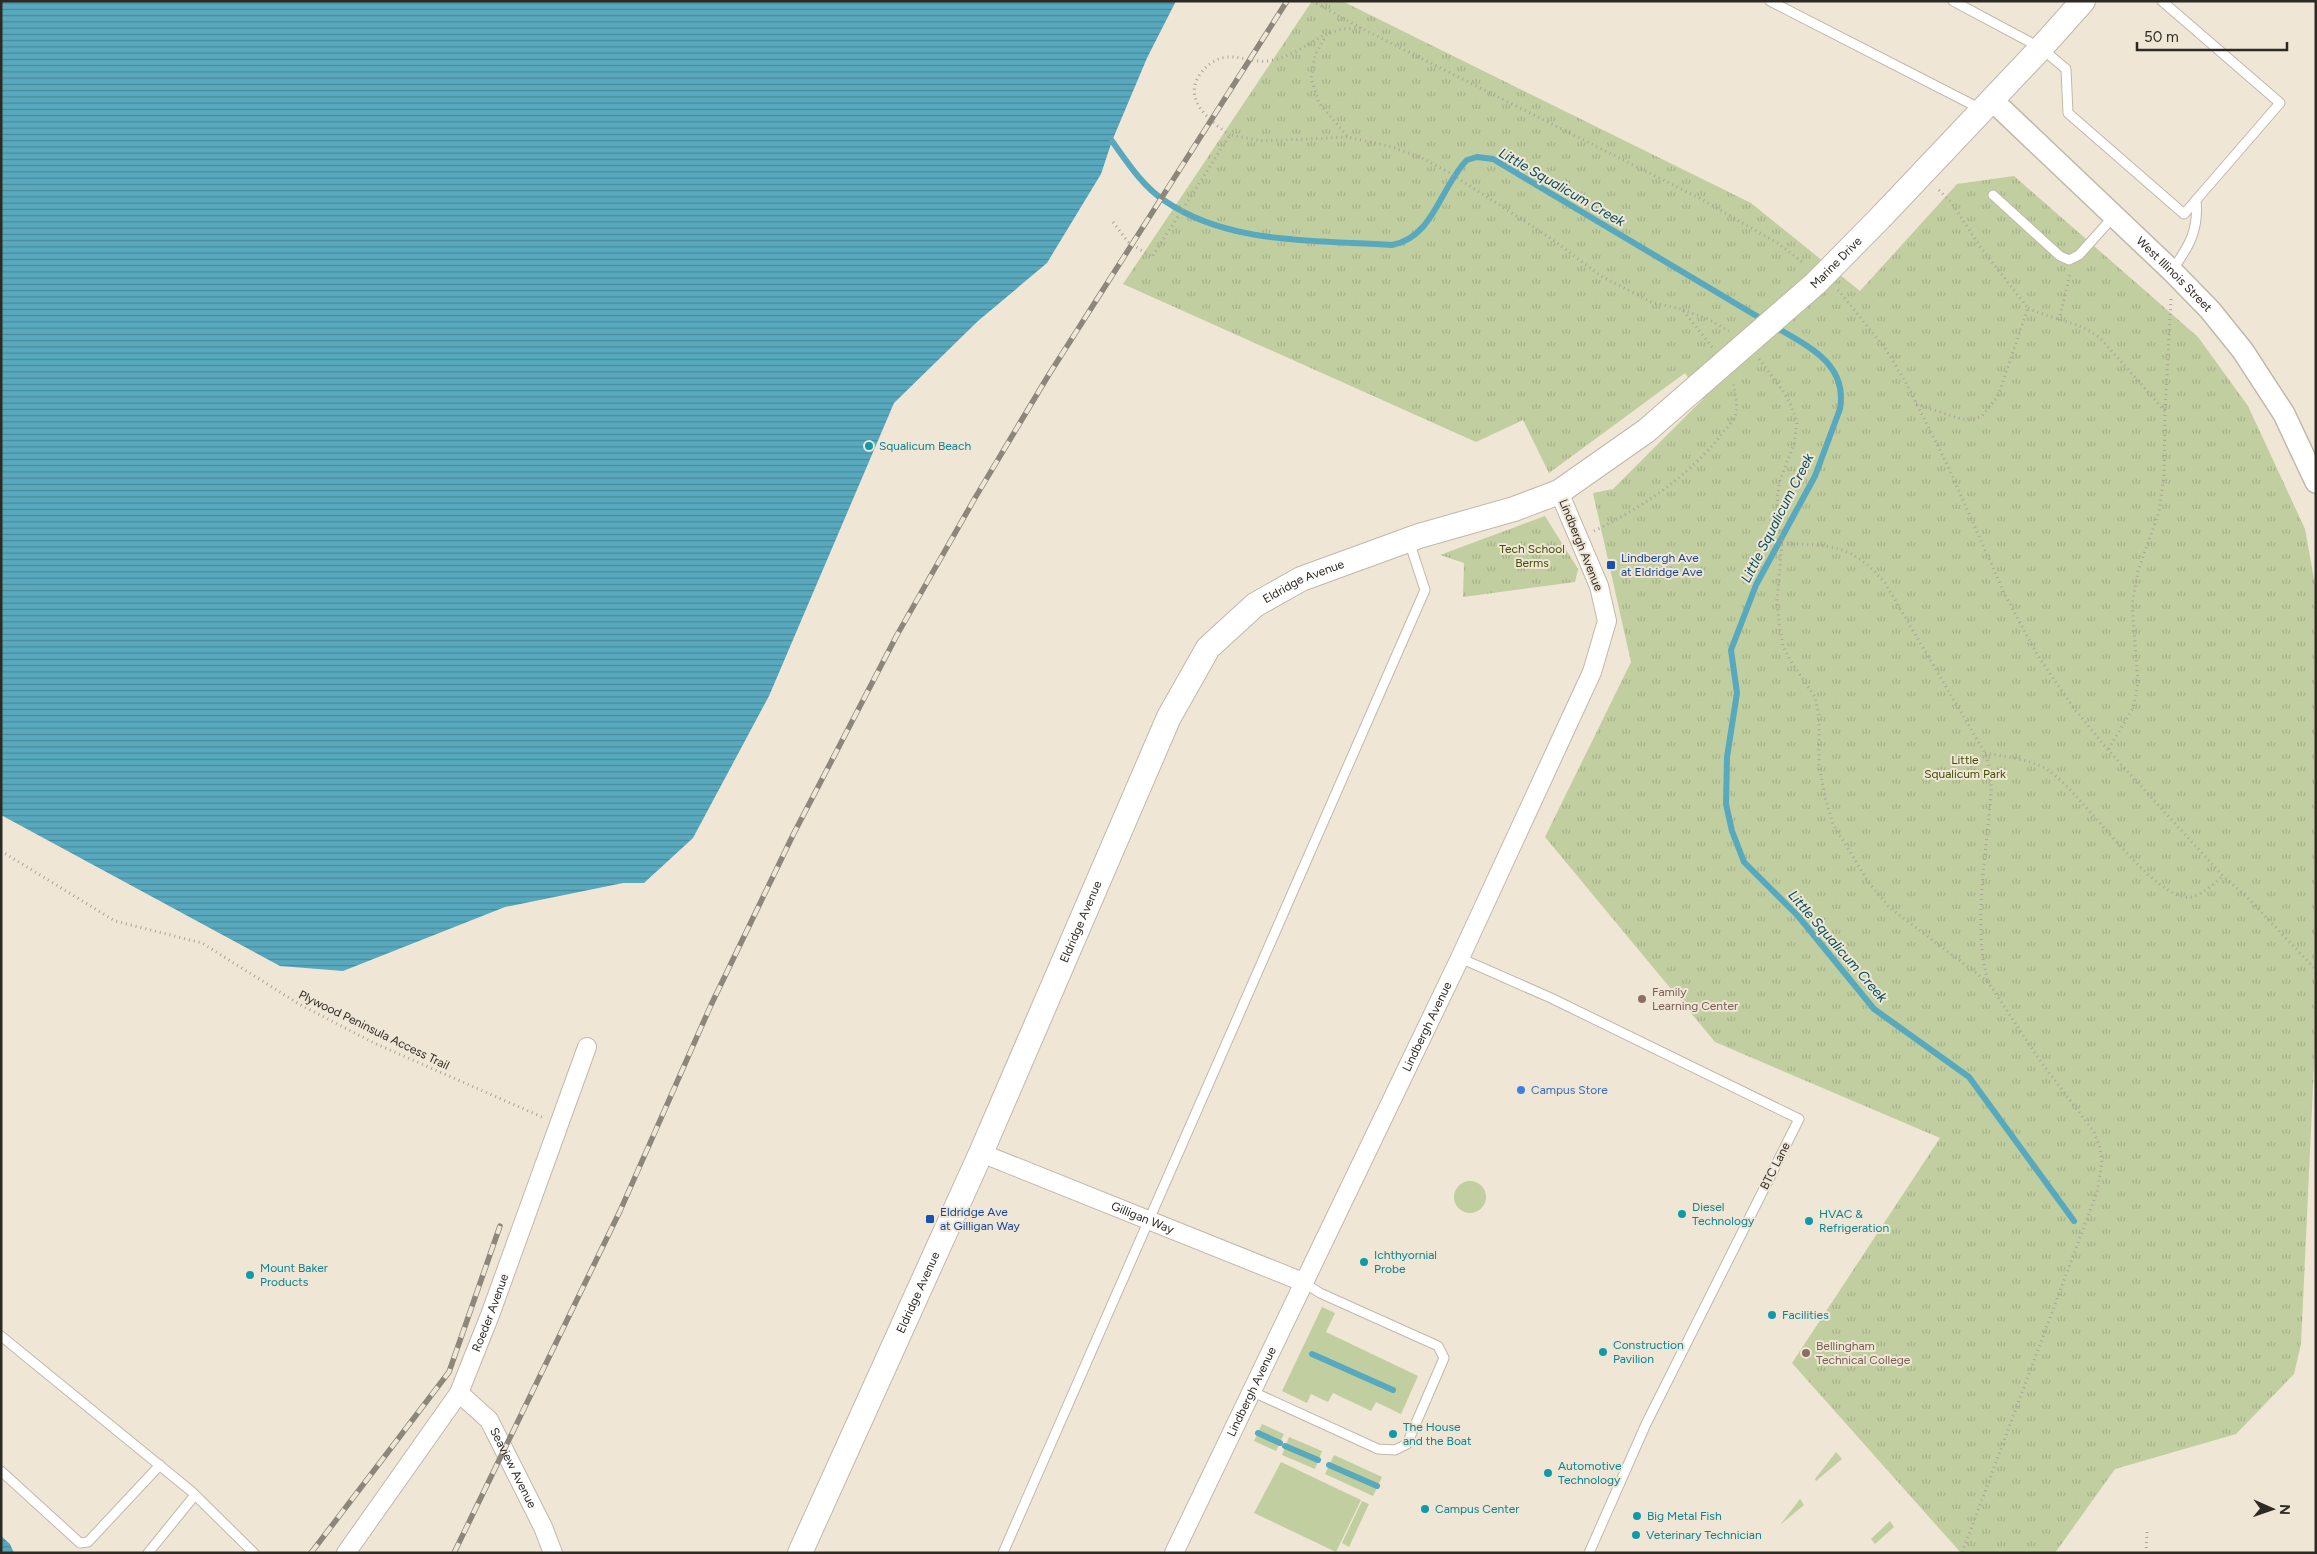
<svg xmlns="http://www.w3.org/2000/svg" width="2317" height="1554" viewBox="0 0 2317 1554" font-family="Figtree,sans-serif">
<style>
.green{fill:#c1ce9f}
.park{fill:url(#park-tufts)}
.water{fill:url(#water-rules)}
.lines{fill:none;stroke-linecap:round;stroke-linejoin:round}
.stream{stroke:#58a9be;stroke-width:6}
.service-casing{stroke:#c1b8a9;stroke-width:11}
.minor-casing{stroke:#c1b8a9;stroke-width:20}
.tertiary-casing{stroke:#c1b8a9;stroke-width:24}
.secondary-casing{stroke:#c1b8a9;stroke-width:26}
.path{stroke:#aba498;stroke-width:3;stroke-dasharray:1 4;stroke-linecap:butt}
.service{stroke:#fff;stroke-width:9}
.minor{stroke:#fff;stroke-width:18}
.tertiary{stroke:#fff;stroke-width:21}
.secondary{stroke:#fff;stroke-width:24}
.rail-casing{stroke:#8c867b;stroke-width:5.5}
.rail{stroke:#efe6d6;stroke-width:4;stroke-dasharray:11;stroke-linecap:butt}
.secondary-bridge-casing{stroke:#c1b8a9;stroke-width:26;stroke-linecap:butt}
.secondary-bridge{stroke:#fff;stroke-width:24}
.culture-dot{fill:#0f9aa8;stroke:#efe6d6;stroke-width:2}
.transit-dot{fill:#1a4fb4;stroke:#efe6d6;stroke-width:2}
.education-dot{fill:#8d6e63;stroke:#efe6d6;stroke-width:2}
.shop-dot{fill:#3f7fe0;stroke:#efe6d6;stroke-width:2}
.labels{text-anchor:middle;stroke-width:4;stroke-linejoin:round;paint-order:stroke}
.street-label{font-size:12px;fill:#2d2a24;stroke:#efe6d6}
.culture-label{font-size:12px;fill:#0d838f;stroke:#efe6d6;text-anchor:start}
.park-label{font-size:12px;fill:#424f06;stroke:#efe6d6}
.transit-label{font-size:12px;fill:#164399;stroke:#efe6d6;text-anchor:start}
.education-label{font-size:12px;fill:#785e54;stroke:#efe6d6;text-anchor:start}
.shop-label{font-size:12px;fill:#366cbe;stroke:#efe6d6;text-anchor:start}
.water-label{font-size:14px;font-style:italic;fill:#004d5c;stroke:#efe6d6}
</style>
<defs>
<pattern id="park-tufts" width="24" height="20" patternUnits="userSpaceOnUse" patternTransform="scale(1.25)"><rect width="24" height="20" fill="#c1ce9f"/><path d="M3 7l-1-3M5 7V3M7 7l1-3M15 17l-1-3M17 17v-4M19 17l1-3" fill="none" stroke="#a6b189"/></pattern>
<pattern id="water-rules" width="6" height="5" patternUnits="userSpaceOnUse" patternTransform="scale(1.25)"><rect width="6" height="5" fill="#58a9be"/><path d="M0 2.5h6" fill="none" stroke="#498a9a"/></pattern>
</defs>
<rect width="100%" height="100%" fill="#efe6d6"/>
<!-- green -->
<g class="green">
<circle cx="1470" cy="1197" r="16"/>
<polygon points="1322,1307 1335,1313 1326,1332 1418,1376 1401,1414 1376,1402 1371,1411 1333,1393 1328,1402 1311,1394 1307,1403 1282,1391"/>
<polygon points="1262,1424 1284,1434 1276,1451 1254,1441"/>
<polygon points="1289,1437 1322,1451 1315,1469 1282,1455"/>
<polygon points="1836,1452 1842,1459 1816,1481 1815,1479"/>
<polygon points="1334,1455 1382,1477 1373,1496 1325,1474"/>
<polygon points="1281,1462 1361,1500 1336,1552 1254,1513"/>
<polygon points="1800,1499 1804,1505 1780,1525"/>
<polygon points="1362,1501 1369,1504 1349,1547 1342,1543"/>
<polygon points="1890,1521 1894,1527 1875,1544 1871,1539"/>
</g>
<!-- park -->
<g class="park">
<polygon points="1312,1 1342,1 1751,203 1860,291 1957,184 2014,176 2198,337 2248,406 2305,529 2316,590 2316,1023 2301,1344 2294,1374 2236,1434 2115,1469 2055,1553 1961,1553 1792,1363 1940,1138 1715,1042 1545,837 1631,662 1593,493 1613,489 1703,399 1685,373 1549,473 1523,420 1476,442 1123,284"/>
<polygon points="1545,516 1578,569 1575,582 1463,597 1464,563 1440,555"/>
</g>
<!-- water -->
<g class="water">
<polygon points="1,1 1176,1 1147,58 1112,141 1101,174 1047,263 978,321 894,403 769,696 693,838 644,883 623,883 505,907 343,971 280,966 1,815"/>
<polygon points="1,1536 10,1544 14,1553 1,1553"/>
</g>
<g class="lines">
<!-- stream -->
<g class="stream">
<path d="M1112,141C1127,162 1143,187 1165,201C1229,245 1317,240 1392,245C1434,237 1440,187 1467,160L1477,157L1493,159L1765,321"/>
<path d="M1774,326C1807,346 1848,363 1840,409L1815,476L1756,585L1731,650L1737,693L1727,757L1726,804L1732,831L1744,862L1798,916L1874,1009L1969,1077L2074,1221"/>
<polyline points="1312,1354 1393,1390"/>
<polyline points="1258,1433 1280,1443"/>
<polyline points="1285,1446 1318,1460"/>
<polyline points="1329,1465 1377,1486"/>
</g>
<!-- service casing -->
<g class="service-casing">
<g id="service">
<polyline points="1770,1 1981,109"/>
<polyline points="1953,1 2041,48 2066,69 2068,113 2184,214 2280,103 2162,1"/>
<polyline points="1993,195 2060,256 2069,260 2079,255 2114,216"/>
<path d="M2172,270C2189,247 2199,230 2196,200"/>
<polyline points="1460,958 1551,998 1799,1119 1646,1424 1589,1553"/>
<polyline points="1,1336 191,1491 254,1553"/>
<polyline points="1251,1391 1378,1449 1395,1450 1407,1444 1444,1358 1438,1346 1320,1293 1303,1282"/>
<polyline points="1,1471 80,1543 88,1542 160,1465"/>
<polyline points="148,1553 195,1495"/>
<polyline points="1003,1553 1425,590 1409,541"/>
</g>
</g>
<!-- minor casing -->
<g class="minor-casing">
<g id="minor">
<path id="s1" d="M981,1153L1303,1282"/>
<path id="s2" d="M459,1393L489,1420L543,1527L553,1553"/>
<path id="s3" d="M346,1553L459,1393L490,1315L587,1047"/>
<path id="s4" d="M1174,1553L1460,958L1592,672L1607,621L1599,586L1559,492"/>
</g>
</g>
<!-- tertiary casing -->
<g class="tertiary-casing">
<g id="tertiary">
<path id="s5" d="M1992,100L2172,271L2210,310L2243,351L2284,414L2316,482"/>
</g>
</g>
<!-- secondary casing -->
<g class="secondary-casing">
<g id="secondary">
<polyline points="1882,216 2041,48 2083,1"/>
<path id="s6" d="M800,1553L981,1153L1169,717L1208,648L1255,605L1301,579L1419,536L1514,509L1559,492L1646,431"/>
</g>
</g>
<!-- path -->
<g class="path">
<polyline points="1312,1 1361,28"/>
<path d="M1230,135C1210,121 1181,99 1201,73C1206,66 1214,60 1222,58C1237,54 1252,63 1268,61C1289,58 1308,44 1326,34"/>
<polyline points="1113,222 1128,242 1152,257 1230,135 1263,141 1348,137"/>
<polyline points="1838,290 1885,348 1905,381 1946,462 2005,595 2038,656 2073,707 2108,750 2223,876 2247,897 2316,970"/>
<path d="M2028,308C2052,320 2080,321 2101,339L2165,411L2164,476L2159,512L2138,571L2132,604L2138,682L2133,708L2108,750"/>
<polyline points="1683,310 1708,319 1729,331"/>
<polyline points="2059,320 2070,274"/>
<polyline points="1712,347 1682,309 1653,303 1601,276 1549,237 1450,173 1420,157 1392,147 1348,137 1319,103 1311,78 1315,55 1327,34 1342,29 1361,28 1701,199 1779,244 1805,264"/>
<polyline points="1759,359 1783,391 1791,405 1797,423 1794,444 1780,480 1777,498 1782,543 1777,600 1779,623 1783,646 1790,660 1815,697 1819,716 1819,765 1825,797 1833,824 1869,883 1890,908 1988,982 2041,1062 2094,1132 2100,1148 2102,1162 2097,1192 1962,1553"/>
<polyline points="1916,404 1961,419 1972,420 1982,416 1998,396 2028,308 1981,248 1951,202 1937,188"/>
<polyline points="2165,410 2171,299"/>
<path d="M1594,531C1641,508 1688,477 1721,435C1726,428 1734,421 1736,413C1738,402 1735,392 1733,382"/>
<path d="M1782,543C1831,546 1851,543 1885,583L1985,753L1991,772V793C1987,849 1972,928 1988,981"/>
<path d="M1985,753C2006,757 2030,759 2048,770C2083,793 2154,903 2191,897C2204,894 2214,883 2223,876"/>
<polyline points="1,851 115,921 202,943 299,1004 374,1043 542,1117"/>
<polyline points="2146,1553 2147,1532"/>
</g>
<!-- service -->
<use href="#service" class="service"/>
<!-- minor -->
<use href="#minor" class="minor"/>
<!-- tertiary -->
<use href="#tertiary" class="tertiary"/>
<!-- secondary -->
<use href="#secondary" class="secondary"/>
<!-- rail casing -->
<g class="rail-casing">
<g id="rail">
<polyline points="311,1553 449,1372 500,1226"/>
<polyline points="454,1553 620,1211 711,1005 793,835 897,635 975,498 1048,376 1287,1"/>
</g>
</g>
<!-- rail -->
<use href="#rail" class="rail"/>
<!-- secondary-bridge casing -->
<g class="secondary-bridge-casing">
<g id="secondary-bridge">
<path id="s7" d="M1646,431L1816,283L1882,216"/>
</g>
</g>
<!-- secondary-bridge -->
<use href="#secondary-bridge" class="secondary-bridge"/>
</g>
<!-- markers -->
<g class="culture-dot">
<circle cx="869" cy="446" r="5"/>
<circle cx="1682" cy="1214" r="5"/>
<circle cx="1809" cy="1221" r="5"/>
<circle cx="1364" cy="1262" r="5"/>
<circle cx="250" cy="1275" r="5"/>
<circle cx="1772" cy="1315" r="5"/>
<circle cx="1603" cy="1352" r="5"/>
<circle cx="1393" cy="1434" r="5"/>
<circle cx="1548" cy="1473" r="5"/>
<circle cx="1425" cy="1509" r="5"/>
<circle cx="1637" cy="1516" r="5"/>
<circle cx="1636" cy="1535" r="5"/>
</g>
<g class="transit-dot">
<rect x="1606" y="560" width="10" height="10" rx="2.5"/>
<rect x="925" y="1214" width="10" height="10" rx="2.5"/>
</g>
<g class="education-dot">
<circle cx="1642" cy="999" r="5"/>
<circle cx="1806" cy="1353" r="5"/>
</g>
<circle class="shop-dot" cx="1521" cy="1090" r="5"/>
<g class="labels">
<!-- street labels -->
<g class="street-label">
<text dy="4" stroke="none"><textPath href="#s7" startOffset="254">Marine Drive</textPath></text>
<text dy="4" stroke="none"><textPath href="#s5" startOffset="252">West Illinois Street</textPath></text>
<text transform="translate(1581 545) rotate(68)" y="4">Lindbergh Avenue</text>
<text dy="4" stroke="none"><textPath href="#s6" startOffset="1111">Eldridge Avenue</textPath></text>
<text dy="4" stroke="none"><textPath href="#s6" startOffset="691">Eldridge Avenue</textPath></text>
<text dy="4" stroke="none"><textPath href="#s4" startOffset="584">Lindbergh Avenue</textPath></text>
<text transform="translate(374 1030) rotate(26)" y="4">Plywood Peninsula Access Trail</text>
<text transform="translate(1775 1166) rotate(-63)" y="4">BTC Lane</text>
<text dy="4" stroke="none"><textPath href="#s1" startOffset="174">Gilligan Way</textPath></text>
<text dy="4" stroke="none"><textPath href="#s6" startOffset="286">Eldridge Avenue</textPath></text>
<text dy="4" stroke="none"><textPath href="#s3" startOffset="282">Roeder Avenue</textPath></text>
<text dy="4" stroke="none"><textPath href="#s4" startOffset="179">Lindbergh Avenue</textPath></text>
<text dy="4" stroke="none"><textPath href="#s2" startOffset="94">Seaview Avenue</textPath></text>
</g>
<!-- culture labels -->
<g class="culture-label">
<text x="879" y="450">Squalicum Beach</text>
<text x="1692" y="1211">Diesel<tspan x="1692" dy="14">Technology</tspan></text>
<text x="1819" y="1218">HVAC &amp;<tspan x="1819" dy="14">Refrigeration</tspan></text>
<text x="1374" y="1259">Ichthyornial<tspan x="1374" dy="14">Probe</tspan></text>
<text x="260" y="1272">Mount Baker<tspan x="260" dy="14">Products</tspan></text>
<text x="1782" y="1319">Facilities</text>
<text x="1613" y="1349">Construction<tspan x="1613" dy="14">Pavilion</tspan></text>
<text x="1403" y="1431">The House<tspan x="1403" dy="14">and the Boat</tspan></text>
<text x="1558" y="1470">Automotive<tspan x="1558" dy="14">Technology</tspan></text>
<text x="1435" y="1513">Campus Center</text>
<text x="1647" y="1520">Big Metal Fish</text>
<text x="1646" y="1539">Veterinary Technician</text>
</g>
<!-- park labels -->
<g class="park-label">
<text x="1532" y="553">Tech School<tspan x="1532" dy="14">Berms</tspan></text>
<text x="1965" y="764">Little<tspan x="1965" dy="14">Squalicum Park</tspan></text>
</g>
<!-- transit labels -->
<g class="transit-label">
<text x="1621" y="562">Lindbergh Ave<tspan x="1621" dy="14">at Eldridge Ave</tspan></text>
<text x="940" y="1216">Eldridge Ave<tspan x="940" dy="14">at Gilligan Way</tspan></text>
</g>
<!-- education labels -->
<g class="education-label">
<text x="1652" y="996">Family<tspan x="1652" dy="14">Learning Center</tspan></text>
<text x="1816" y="1350">Bellingham<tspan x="1816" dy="14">Technical College</tspan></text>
</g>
<!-- shop labels -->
<g class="shop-label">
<text x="1531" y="1094">Campus Store</text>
</g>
<!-- water labels -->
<g class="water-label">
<text transform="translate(1562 187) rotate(30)" y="5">Little Squalicum Creek</text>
<text transform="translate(1777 518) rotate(-63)" y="5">Little Squalicum Creek</text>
<text transform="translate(1838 946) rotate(49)" y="5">Little Squalicum Creek</text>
</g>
</g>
<!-- border -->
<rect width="2317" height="1554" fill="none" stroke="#2d2a24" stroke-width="5"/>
<!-- north arrow -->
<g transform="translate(2272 1509) rotate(92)" stroke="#efe6d6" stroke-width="4" paint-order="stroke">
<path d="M0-4L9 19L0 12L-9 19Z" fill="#2d2a24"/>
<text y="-8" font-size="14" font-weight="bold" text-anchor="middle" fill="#2d2a24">N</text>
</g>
<!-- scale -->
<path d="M2137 42v8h150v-8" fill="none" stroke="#2d2a24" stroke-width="2.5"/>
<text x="2144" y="42" font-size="15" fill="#2d2a24" stroke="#efe6d6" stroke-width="4" paint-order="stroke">50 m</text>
</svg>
